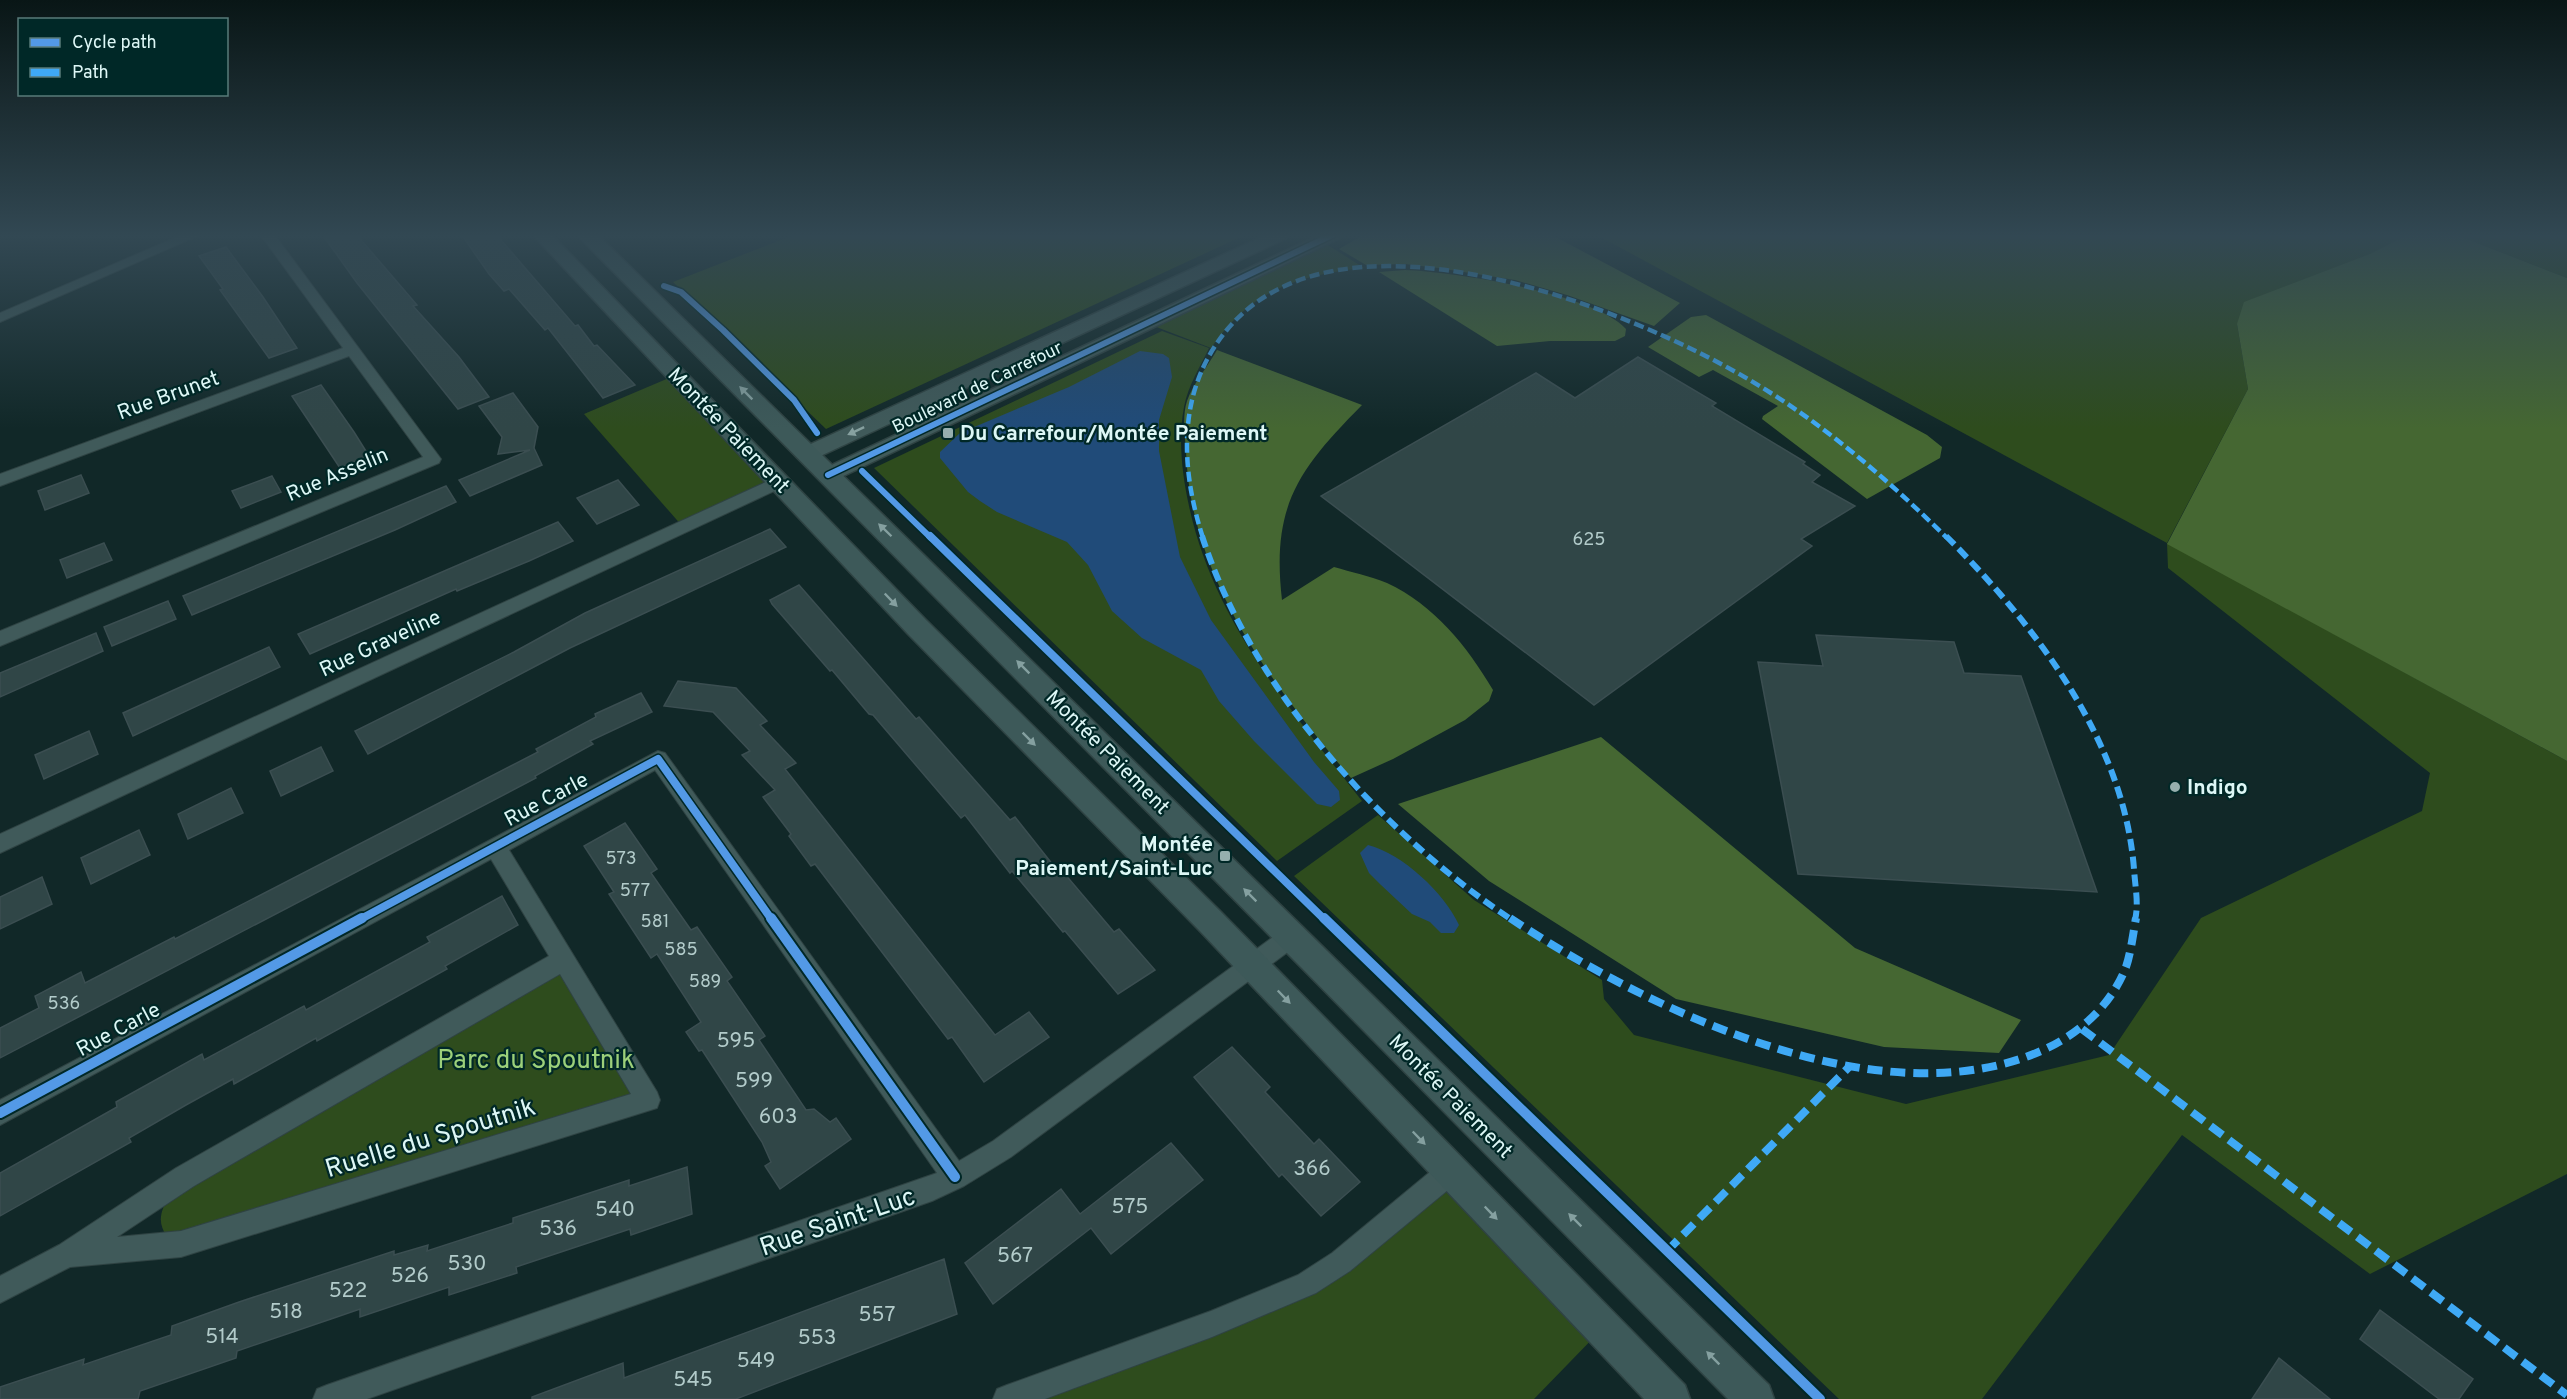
<svg xmlns="http://www.w3.org/2000/svg" width="2567" height="1399" viewBox="0 0 2567 1399" font-family="Overpass,sans-serif">
<style>
.green{fill:#2e4c1d}
.forest{fill:#456732}
.water{fill:#204b79}
.building{fill:#304647;stroke:#3b4e51;stroke-width:1.5}
.lines{fill:none;stroke-linecap:round;stroke-linejoin:round}
.minor-casing{stroke:#2f4343;stroke-width:2}
.tertiary-casing{stroke:#2f4343;stroke-width:3}
.secondary-casing{stroke:#2f4343;stroke-width:3}
.minor{fill:#405a5a;fill-rule:evenodd}
.tertiary{fill:#405a5a;fill-rule:evenodd}
.secondary{fill:#3d5959;fill-rule:evenodd}
.quiet-far2{stroke:#3fa9f5;stroke-width:4.5;stroke-dasharray:10 4.5;stroke-linecap:butt}
.quiet-far1{stroke:#3fa9f5;stroke-width:6;stroke-dasharray:12 6;stroke-linecap:butt}
.quiet{stroke:#3fa9f5;stroke-width:8;stroke-dasharray:15 8;stroke-linecap:butt}
.cycleway-far2-casing{stroke:#002827;stroke-width:9}
.cycleway-far1-casing{stroke:#002827;stroke-width:11}
.cycleway-casing{stroke:#002827;stroke-width:14}
.cycleway-far2{stroke:#5399e6;stroke-width:6}
.cycleway-far1{stroke:#5399e6;stroke-width:8}
.cycleway{stroke:#5399e6;stroke-width:10}
.oneway{fill:#85a0a0}
.oneway2{fill:#87a1a0}
.poi-dot{fill:#96afae;stroke:#002827;stroke-width:2}
.labels{text-anchor:middle;stroke-width:4.5;stroke-linejoin:round;paint-order:stroke}
.far-street-label{font-size:18px;fill:#ddf7f6;stroke:#002827}
.number-label{font-size:18px;fill:#b2cbca}
.street-label{font-size:21px;fill:#ddf7f6;stroke:#002827}
.poi-label{font-size:21px;font-weight:bold;fill:#ddf7f6;stroke:#002827;text-anchor:start}
.near-number-label{font-size:21px;fill:#b2cbca}
.near-park-label{font-size:26px;fill:#9cd07a;stroke:#002827}
.near-street-label{font-size:26px;fill:#ddf7f6;stroke:#002827}
</style>
<rect width="100%" height="100%" fill="#112828"/>
<!-- green -->
<g class="green">
<polygon points="796,234 1247,234 826,429 673,282"/>
<polygon points="1595,234 2409,234 2237,324 2248,389 2167,543 2567,761 2567,1174 2370,1274 2182,1135 1982,1399 1839,1399 1294,876 1378,815 1474,900 1602,980 1604,999 1634,1035 1906,1104 2109,1055 2201,918 2422,811 2430,773 2168,568 2167,543"/>
<polygon points="2454,234 2567,234 2567,278"/>
<path d="M1320,240L1364,268C1297,275 1250,291 1211,348L1146,323Z"/>
<path d="M1162,331L1209,348C1200,367 1188,386 1184,407C1178,439 1182,474 1189,506C1214,622 1291,710 1362,801L1277,861L874,468Z"/>
<polygon points="676,375 779,482 683,527 584,414"/>
<path d="M563,960L648,1100L167,1237C157,1222 160,1211 170,1195Z"/>
<polygon points="1451,1171 1602,1329 1534,1399 1007,1399 1265,1304"/>
</g>
<!-- forest -->
<g class="forest">
<polygon points="1365,234 1550,234 1680,303 1654,326 1567,295 1515,280 1438,268 1405,264 1366,265 1339,249"/>
<polygon points="2409,234 2454,234 2567,278 2567,761 2167,544 2248,389 2237,324 2244,302 2370,254"/>
<path d="M1405,270C1454,272 1594,293 1626,329L1625,336L1615,341H1550L1497,346L1379,272Z"/>
<polygon points="1706,315 1927,435 1942,447 1940,458 1867,499 1762,419 1763,416 1778,406 1713,370 1699,377 1648,347 1691,317"/>
<path d="M1217,350L1362,405C1299,469 1271,505 1282,600L1334,567C1351,572 1370,576 1387,583C1434,605 1467,646 1493,690L1489,701L1465,720L1393,759L1351,778C1272,685 1190,578 1186,451C1185,436 1182,416 1187,401C1193,384 1208,366 1217,350Z"/>
<polygon points="1601,737 1855,948 2021,1020 1999,1053 1884,1047 1676,999 1489,881 1398,804"/>
</g>
<!-- water -->
<g class="water">
<polygon points="1140,351 1163,354 1169,358 1172,377 1159,420 1159,451 1180,557 1211,620 1314,762 1339,791 1340,800 1331,807 1317,804 1254,741 1219,701 1201,670 1142,638 1112,611 1088,565 1067,542 997,512 980,501 968,492 940,458 940,452 960,433 1069,387"/>
<path d="M1368,845C1403,854 1444,893 1459,925L1454,933H1441L1430,922L1412,914L1381,885L1369,873L1360,853Z"/>
</g>
<!-- building -->
<g class="building">
<polygon points="322,234 356,234 417,305 413,306 459,357 489,397 458,409 357,283"/>
<polygon points="461,234 496,234 575,326 578,325 594,346 597,345 635,385 603,398 548,328 545,330 509,289 504,291 489,274"/>
<polygon points="226,247 263,297 297,348 269,358 220,290 223,289 199,256"/>
<polygon points="1638,357 1716,403 1712,406 1805,462 1803,464 1820,475 1812,482 1855,506 1801,539 1812,546 1594,705 1321,496 1536,373 1575,398"/>
<polygon points="321,385 354,432 369,456 340,468 292,396"/>
<polygon points="513,393 538,427 534,448 542,465 470,496 459,480 530,450 498,454 502,437 479,406"/>
<polygon points="81,475 89,493 45,510 38,491"/>
<polygon points="272,476 281,492 241,508 232,491"/>
<polygon points="618,480 639,505 597,524 577,498"/>
<polygon points="446,486 456,502 395,530 192,615 183,596"/>
<polygon points="558,522 573,541 529,561 457,591 456,589 310,654 298,634"/>
<polygon points="770,529 786,547 570,648 368,754 355,731 514,652 585,613"/>
<polygon points="104,543 112,560 67,578 60,560"/>
<polygon points="799,585 916,719 919,717 1010,820 1015,817 1061,875 1064,873 1114,932 1119,929 1155,970 1118,994 1065,931 1063,932 1012,871 1010,873 965,815 961,818 873,715 869,714 832,670 830,671 772,604 770,600"/>
<polygon points="168,601 176,619 112,646 104,627"/>
<polygon points="96,633 103,651 0,697 0,673"/>
<polygon points="1816,635 1954,642 1964,673 2021,676 2097,892 1798,874 1758,662 1823,666"/>
<polygon points="269,647 280,667 133,736 123,713"/>
<polygon points="678,681 736,688 767,721 760,725 796,763 785,769 995,1035 1029,1012 1049,1037 984,1082 952,1037 948,1039 815,864 811,866 789,836 791,834 763,797 775,790 742,755 750,751 713,712 664,706"/>
<polygon points="641,693 652,712 590,741 593,744 535,776 536,778 0,1058 0,1028 39,1008 35,996 81,972 85,983 174,937 175,939 538,752 536,749 596,717 595,714"/>
<polygon points="89,731 98,754 44,779 35,755"/>
<polygon points="321,747 333,771 281,796 270,771"/>
<polygon points="231,788 243,813 188,839 178,814"/>
<polygon points="625,823 657,869 651,873 672,903 691,930 697,927 732,977 727,981 765,1036 759,1040 806,1110 814,1109 830,1122 836,1118 851,1139 780,1189 765,1166 771,1162 762,1142 702,1050 699,1051 686,1032 701,1022 657,954 651,958 609,894 614,892 584,846"/>
<polygon points="139,830 150,855 91,884 81,858"/>
<polygon points="42,877 52,904 0,929 0,897"/>
<polygon points="502,896 518,925 445,966 447,969 317,1041 316,1038 234,1084 233,1079 186,1105 129,1138 131,1142 0,1216 0,1173 117,1107 116,1102 202,1054 204,1060 304,1006 306,1010 430,942 427,937"/>
<polygon points="1232,1047 1270,1087 1265,1092 1314,1144 1319,1139 1360,1182 1321,1216 1282,1174 1279,1177 1194,1077"/>
<polygon points="1171,1143 1203,1180 1111,1254 1091,1228 993,1304 965,1263 1061,1189 1080,1214"/>
<polygon points="687,1167 692,1214 631,1235 630,1229 516,1267 517,1273 449,1295 449,1287 360,1317 360,1309 331,1319 237,1351 236,1358 140,1391 138,1399 0,1399 0,1387 84,1359 83,1365 171,1335 172,1326 239,1302 394,1251 394,1255 428,1245 427,1251 513,1223 513,1218 629,1180 629,1186"/>
<polygon points="944,1259 957,1314 736,1399 532,1399 532,1397 623,1363 624,1378"/>
<polygon points="2380,1310 2473,1379 2459,1399 2439,1399 2360,1339"/>
<polygon points="2279,1358 2330,1399 2252,1399"/>
</g>
<g class="lines">
<!-- minor casing -->
<g class="minor-casing">
<g id="minor">
<polygon points="184,234 202,234 0,322 0,313"/>
<polygon points="260,234 274,234 441,459 439,463 0,646 0,631 423,457 349,356 0,486 0,474 343,348"/>
<polygon points="779,476 785,478 787,482 785,486 0,853 0,834"/>
<path d="M658,751L665,753L959,1161L993,1141L1284,929L1292,926L1300,929L1303,936L1300,943L1011,1157L964,1186L932,1201L367,1399H313L317,1389L327,1385L937,1173L655,770L509,850L657,1092L660,1100L657,1108L181,1257L70,1267L0,1303V1276L59,1245L176,1168L549,956L491,859L0,1125V1100ZM560,974L631,1094L181,1231L117,1237L194,1186Z"/>
<polygon points="1451,1159 1460,1162 1464,1171 1460,1180 1350,1271 1316,1293 1212,1337 1045,1399 993,1399 997,1389 1007,1385 1211,1311 1298,1275 1332,1253 1442,1162"/>
</g>
</g>
<!-- tertiary casing -->
<g class="tertiary-casing">
<g id="tertiary">
<polygon points="1268,234 1290,234 1287,238 814,459 800,459 797,454 800,449"/>
<polygon points="1321,234 1343,234 1340,238 835,480 821,480 818,475 821,470"/>
</g>
</g>
<!-- secondary casing -->
<g class="secondary-casing">
<g id="secondary">
<polygon points="532,234 551,234 926,620 1220,911 1685,1385 1690,1399 1644,1399 1198,929 908,634"/>
<polygon points="576,234 597,234 1769,1385 1774,1399 1728,1399"/>
</g>
</g>
<!-- minor -->
<use href="#minor" class="minor"/>
<!-- tertiary -->
<use href="#tertiary" class="tertiary"/>
<!-- secondary -->
<use href="#secondary" class="secondary"/>
<!-- quiet-far2 -->
<path class="quiet-far2" d="M1203,538C1180,467 1177,391 1226,331C1338,193 1625,307 1748,379C1823,423 1886,478 1947,538"/>
<!-- quiet-far1 -->
<g class="quiet-far1">
<path d="M1202,536C1251,688 1380,832 1512,920"/>
<path d="M1946,536C2035,625 2124,740 2134,869C2135,886 2139,904 2135,920"/>
</g>
<!-- quiet -->
<g class="quiet">
<path d="M1510,918C1646,1008 1878,1122 2041,1051C2078,1035 2111,1006 2126,967C2131,952 2133,934 2136,918"/>
<polyline points="2082,1029 2567,1395"/>
<polyline points="1667,1251 1851,1065"/>
</g>
<!-- cycleway-far2 casing -->
<g class="cycleway-far2-casing">
<g id="cycleway-far2">
<polyline points="664,286 681,292 723,330 794,400 817,433"/>
<polyline points="862,471 931,538"/>
<polyline points="828,475 1334,234"/>
</g>
</g>
<!-- cycleway-far1 casing -->
<g class="cycleway-far1-casing">
<g id="cycleway-far1">
<polyline points="930,536 1325,920"/>
<polyline points="359,920 658,759 772,920"/>
</g>
</g>
<!-- cycleway casing -->
<g class="cycleway-casing">
<g id="cycleway">
<polyline points="771,918 955,1177"/>
<polyline points="1324,918 1820,1399"/>
<polyline points="0,1113 362,918"/>
</g>
</g>
<!-- cycleway-far2 -->
<use href="#cycleway-far2" class="cycleway-far2"/>
<!-- cycleway-far1 -->
<use href="#cycleway-far1" class="cycleway-far1"/>
<!-- cycleway -->
<use href="#cycleway" class="cycleway"/>
</g>
<!-- one-way arrows -->
<defs><path id="oneway-solid" d="M-6-.8H1V-3.2L6.5 0L1 3.2V.8H-6Z" transform="scale(1.5)"/></defs>
<g class="oneway">
<use href="#oneway-solid" transform="translate(746 393) rotate(-135)"/>
<use href="#oneway-solid" transform="translate(885 530) rotate(-136)"/>
<use href="#oneway-solid" transform="translate(891 600) rotate(46)"/>
<use href="#oneway-solid" transform="translate(1023 667) rotate(-135)"/>
<use href="#oneway-solid" transform="translate(1029 739) rotate(45)"/>
<use href="#oneway-solid" transform="translate(1250 895) rotate(-135)"/>
<use href="#oneway-solid" transform="translate(1284 997) rotate(46)"/>
<use href="#oneway-solid" transform="translate(1419 1138) rotate(46)"/>
<use href="#oneway-solid" transform="translate(1491 1213) rotate(46)"/>
<use href="#oneway-solid" transform="translate(1575 1220) rotate(-135)"/>
<use href="#oneway-solid" transform="translate(1713 1358) rotate(-135)"/>
</g>
<use class="oneway2" href="#oneway-solid" transform="translate(856 431) rotate(155)"/>
<!-- sky -->
<linearGradient id="sky" x2="0" y2="1"><stop stop-color="#091616"/><stop offset="0.55" stop-color="#324853"/><stop offset="1" stop-color="#324853" stop-opacity="0"/></linearGradient>
<rect width="2567" height="429" fill="url(#sky)"/>
<!-- markers -->
<g class="poi-dot">
<rect x="942" y="427" width="12" height="12" rx="3"/>
<circle cx="2175" cy="787" r="6"/>
<rect x="1219" y="850" width="12" height="12" rx="3"/>
</g>
<g class="labels">
<!-- far-street labels -->
<g class="far-street-label">
<text transform="translate(977 387) rotate(-26)" y="6">Boulevard de Carrefour</text>
</g>
<!-- number labels -->
<g class="number-label">
<text x="1589" y="545">625</text>
<text x="621" y="864">573</text>
<text x="635" y="896">577</text>
<text x="655" y="927">581</text>
<text x="681" y="955">585</text>
<text x="705" y="987">589</text>
<text x="64" y="1009">536</text>
</g>
<!-- street labels -->
<g class="street-label">
<text transform="translate(168 395) rotate(-20)" y="7">Rue Brunet</text>
<text transform="translate(729 430) rotate(46)" y="7">Montée Paiement</text>
<text transform="translate(337 474) rotate(-23)" y="7">Rue Asselin</text>
<text transform="translate(380 643) rotate(-25)" y="7">Rue Graveline</text>
<text transform="translate(1108 752) rotate(45)" y="7">Montée Paiement</text>
<text transform="translate(546 799) rotate(-28)" y="7">Rue Carle</text>
<text transform="translate(118 1029) rotate(-28)" y="7">Rue Carle</text>
<text transform="translate(1451 1096) rotate(45)" y="7">Montée Paiement</text>
</g>
<!-- poi labels -->
<g class="poi-label">
<text x="960" y="440">Du Carrefour/Montée Paiement</text>
<text x="2187" y="794">Indigo</text>
<text x="1213" y="851" text-anchor="end">Montée<tspan x="1213" dy="24">Paiement/Saint-Luc</tspan></text>
</g>
<!-- near-number labels -->
<g class="near-number-label">
<text x="736" y="1047">595</text>
<text x="754" y="1087">599</text>
<text x="778" y="1123">603</text>
<text x="1312" y="1175">366</text>
<text x="1130" y="1213">575</text>
<text x="615" y="1216">540</text>
<text x="558" y="1235">536</text>
<text x="1015" y="1262">567</text>
<text x="467" y="1270">530</text>
<text x="410" y="1282">526</text>
<text x="348" y="1297">522</text>
<text x="286" y="1318">518</text>
<text x="877" y="1321">557</text>
<text x="222" y="1343">514</text>
<text x="817" y="1344">553</text>
<text x="756" y="1367">549</text>
<text x="693" y="1386">545</text>
</g>
<!-- near-park labels -->
<g class="near-park-label">
<text x="536" y="1068">Parc du Spoutnik</text>
</g>
<!-- near-street labels -->
<g class="near-street-label">
<text transform="translate(430 1137) rotate(-17)" y="9">Ruelle du Spoutnik</text>
<text transform="translate(837 1221) rotate(-19)" y="9">Rue Saint-Luc</text>
</g>
</g>
<!-- legend -->
<rect x="18" y="18" width="210" height="78" fill="#002827" stroke="#587b7a" stroke-width="1.5"/>
<rect x="30" y="38" width="30" height="9" fill="#5399e6" stroke="#587b7a" stroke-width="1.5"/>
<text x="72" y="48" font-size="18" fill="#ddf7f6">Cycle path</text>
<rect x="30" y="68" width="30" height="9" fill="#3fa9f5" stroke="#587b7a" stroke-width="1.5"/>
<text x="72" y="78" font-size="18" fill="#ddf7f6">Path</text>
</svg>
